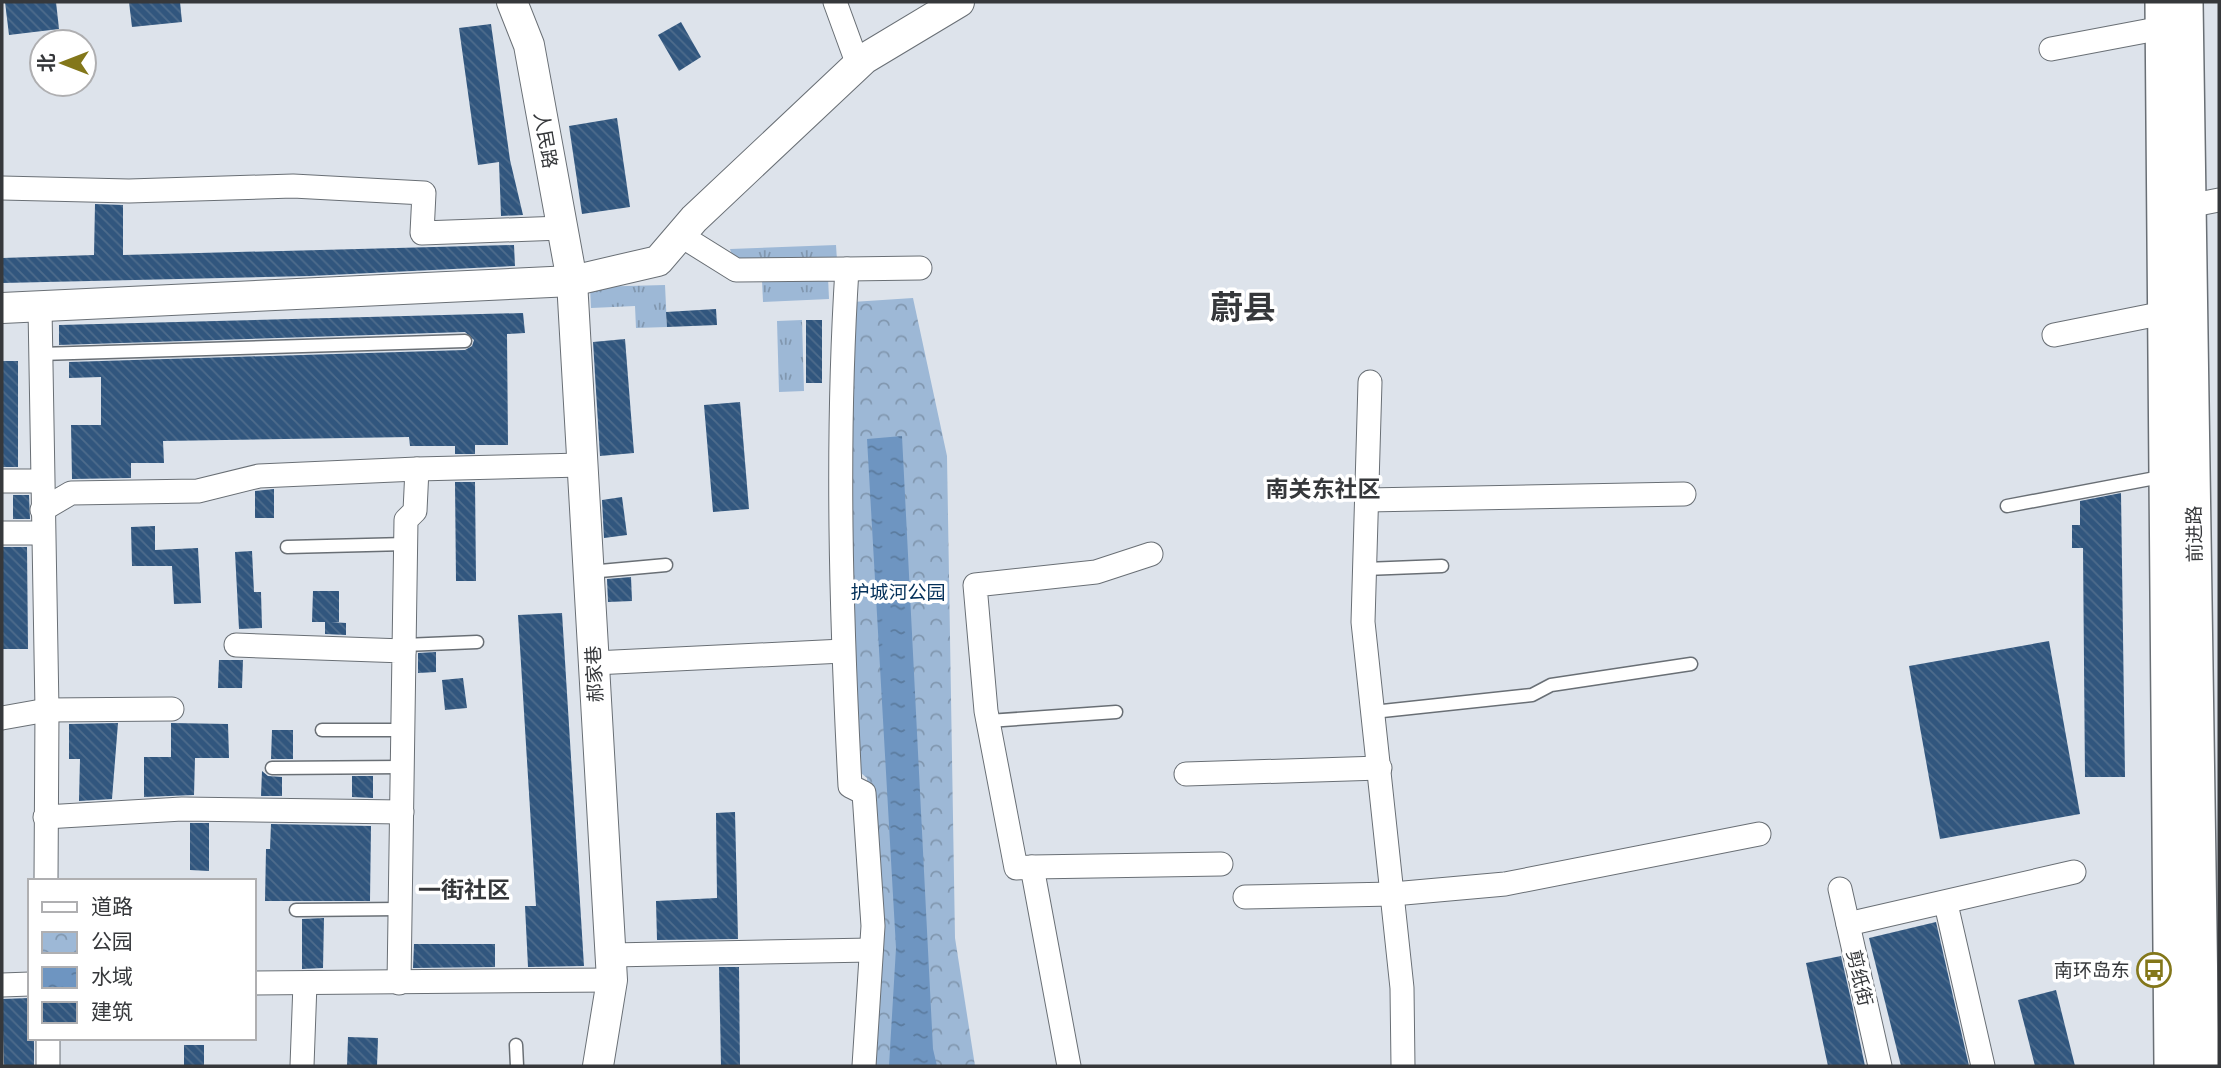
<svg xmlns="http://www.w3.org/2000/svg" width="2221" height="1068" viewBox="0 0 2221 1068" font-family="Signika,'Noto Sans SC',sans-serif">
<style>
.grass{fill:url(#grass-tufts)}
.park{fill:url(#park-crowns)}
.water{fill:url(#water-ripples)}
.building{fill:url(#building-back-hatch)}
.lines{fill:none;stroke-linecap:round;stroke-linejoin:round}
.service-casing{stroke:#696f75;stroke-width:15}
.minor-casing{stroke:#696f75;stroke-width:25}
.tertiary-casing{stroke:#696f75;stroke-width:32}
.secondary-casing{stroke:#696f75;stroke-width:36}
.service{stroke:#fff;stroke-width:12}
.minor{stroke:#fff;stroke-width:23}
.tertiary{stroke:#fff;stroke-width:30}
.secondary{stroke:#fff;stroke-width:33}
.labels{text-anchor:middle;stroke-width:7;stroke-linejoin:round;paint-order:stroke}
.street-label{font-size:19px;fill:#36383b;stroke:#fff}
.park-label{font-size:19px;fill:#033059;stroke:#fff}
.poi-label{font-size:19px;fill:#36383b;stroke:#fff;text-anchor:end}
.quarter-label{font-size:23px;font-weight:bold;fill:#36383b;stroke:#fff}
.town-label{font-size:33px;font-weight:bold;fill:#36383b;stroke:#fff}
</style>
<defs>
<pattern id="grass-tufts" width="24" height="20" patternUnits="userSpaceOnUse" patternTransform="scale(1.75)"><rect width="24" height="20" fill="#9db8d6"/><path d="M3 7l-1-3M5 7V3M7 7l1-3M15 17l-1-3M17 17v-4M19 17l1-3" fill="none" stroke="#8197af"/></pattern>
<pattern id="park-crowns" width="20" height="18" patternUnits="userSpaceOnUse" patternTransform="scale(1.75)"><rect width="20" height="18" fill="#9db8d6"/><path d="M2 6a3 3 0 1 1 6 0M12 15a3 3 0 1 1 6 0" fill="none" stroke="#8197af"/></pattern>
<pattern id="water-ripples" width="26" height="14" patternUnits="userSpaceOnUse" patternTransform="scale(1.75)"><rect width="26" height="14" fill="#6e95c1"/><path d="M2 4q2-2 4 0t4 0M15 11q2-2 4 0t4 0" fill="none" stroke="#5b7b9e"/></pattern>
<pattern id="building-back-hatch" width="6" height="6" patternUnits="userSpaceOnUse" patternTransform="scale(1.75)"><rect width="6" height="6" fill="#31567e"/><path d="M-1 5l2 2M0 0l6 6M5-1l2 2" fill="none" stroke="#4e6c8c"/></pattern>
</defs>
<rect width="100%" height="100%" fill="#dde3eb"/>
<!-- grass -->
<g class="grass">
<polygon points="836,245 837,260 735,264 730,249"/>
<polygon points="828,277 829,299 763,302 762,280"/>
<polygon points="665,285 667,327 636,328 635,306 591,308 590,287"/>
<polygon points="802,320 804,391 779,392 777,321"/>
</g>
<!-- park -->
<polygon class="park" points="913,298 947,456 955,938 975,1066 872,1066 877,945 867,778 856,769 847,585 852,302"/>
<!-- water -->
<polygon class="water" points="902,436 933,1049 937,1066 889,1066 896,948 867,439"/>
<!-- building -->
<g class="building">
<polygon points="5,2 56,2 59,29 9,35"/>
<polygon points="129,2 180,2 182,22 132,27"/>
<polygon points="681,22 701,57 679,71 658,35"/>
<polygon points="491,24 510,160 523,215 501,216 499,162 478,165 459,28"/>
<polygon points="617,118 630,207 582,214 569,126"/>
<polygon points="95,204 123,205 123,255 514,245 515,266 309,276 2,283 2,258 94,255"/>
<polygon points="716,309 717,325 667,327 666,312"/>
<polygon points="523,313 525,333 507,334 508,445 475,445 475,454 455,454 455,446 410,446 409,437 163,441 164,463 131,463 131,478 72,479 71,425 101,425 101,377 69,378 69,362 465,350 472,346 474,340 465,332 59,345 59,325"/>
<rect x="806" y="320" width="16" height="63"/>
<polygon points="625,339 634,453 600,456 593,342"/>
<rect x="2" y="361" width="16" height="106"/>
<polygon points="740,402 749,509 713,512 704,405"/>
<polygon points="455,482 475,482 476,581 456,581"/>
<polygon points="274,489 274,518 255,518 255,491"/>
<polygon points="2121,493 2125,777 2085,777 2083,548 2072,548 2072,525 2080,525 2080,501"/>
<polygon points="13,495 29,495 30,519 13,519"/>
<polygon points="622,497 627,535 604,538 602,500"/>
<polygon points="155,526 155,550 198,548 201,603 174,604 172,566 132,566 131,527"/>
<polygon points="2,547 27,547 28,649 2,649"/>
<polygon points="252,551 254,592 261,592 262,628 239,629 235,552"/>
<polygon points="631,577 632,601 608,602 607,579"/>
<polygon points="313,591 339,591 339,622 331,622 346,623 346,635 325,634 325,622 312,622"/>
<polygon points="562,613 584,966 528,967 525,906 536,906 518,615"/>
<polygon points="2049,641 2080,814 1940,839 1909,666"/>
<polygon points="436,652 436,672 418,673 418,653"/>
<polygon points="219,660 243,660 242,688 218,688"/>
<polygon points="463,678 467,708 445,710 442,680"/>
<polygon points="118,723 112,799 79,801 80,759 69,759 69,724"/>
<polygon points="171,723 228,724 229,758 195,758 194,795 144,797 144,757 171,757"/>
<polygon points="272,730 293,730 293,759 271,759"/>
<polygon points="262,771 268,776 282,777 282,796 261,796"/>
<polygon points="352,776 373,776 373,798 352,797"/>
<polygon points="735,812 738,939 657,940 656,901 717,898 716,813"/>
<polygon points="190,823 209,823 209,871 190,870"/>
<polygon points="271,824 371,826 370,901 265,901 266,849 270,849"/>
<polygon points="324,918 323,968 302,969 302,919"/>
<polygon points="1936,922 1969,1066 1901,1066 1869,938"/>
<polygon points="414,944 495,944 495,967 413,968"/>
<polygon points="1841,956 1852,1004 1865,1066 1828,1066 1806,963"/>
<polygon points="719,967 739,967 740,1066 721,1066"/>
<polygon points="2056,990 2075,1066 2035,1066 2018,1000"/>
<polygon points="30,998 30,1038 34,1038 34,1066 4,1066 2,999"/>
<polygon points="348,1037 378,1038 377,1066 347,1066"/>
<rect x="184" y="1045" width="20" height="21"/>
</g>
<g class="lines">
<!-- service casing -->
<g class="service-casing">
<g id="service">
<polyline points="40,354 465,341"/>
<polyline points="2007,506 2166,476"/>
<polyline points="287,547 406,544"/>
<polyline points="1365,569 1442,566"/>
<polyline points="589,572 666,565"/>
<polyline points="404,645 477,642"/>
<polyline points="1373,712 1532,695 1551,685 1691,664"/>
<polyline points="988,721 1116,712"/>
<polyline points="322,730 403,730"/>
<polyline points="272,768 402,767"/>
<polyline points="296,910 400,909"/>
<polyline points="516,1045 517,1066"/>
</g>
</g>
<!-- minor casing -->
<g class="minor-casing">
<g id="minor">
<polyline points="835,2 858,65"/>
<polyline points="2051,49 2162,28"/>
<polyline points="2,188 129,191 293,186 424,193 422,233 562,228"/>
<polyline points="2178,208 2219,200"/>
<path d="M680,235L736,270L847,269C836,442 841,613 850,786L864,793L873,926L864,1066"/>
<polyline points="847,269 920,268"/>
<polyline points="40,308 47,710 46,881"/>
<polyline points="2054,335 2164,313"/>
<polyline points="1370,382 1363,622 1402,988 1403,1066"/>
<polyline points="2,481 41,481"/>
<polyline points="1367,500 1684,494"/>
<polyline points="42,510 71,493 198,491 259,476 417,469"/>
<polyline points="2,533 42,533"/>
<polyline points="236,645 404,651 399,983"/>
<polyline points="404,651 406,520 415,511 417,469 582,465"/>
<polyline points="594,663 843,651"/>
<polyline points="2,718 47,710 172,709"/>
<polyline points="1186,774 1380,768"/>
<polyline points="45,817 182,809 402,812"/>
<polyline points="1032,867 1221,864"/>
<polyline points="1840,889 1880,1066"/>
<polyline points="1245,897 1393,894 1505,884 1759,834"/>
<polyline points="1946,904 1983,1066"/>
<polyline points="1848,924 2074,872"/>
<polyline points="611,955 871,950"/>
<polyline points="254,983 612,980"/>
<polyline points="2,985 30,984"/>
<polyline points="48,1038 48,1066"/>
<polyline points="302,1066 305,983"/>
<polyline points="1069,1066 1032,867 1016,868 986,711 975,585 1096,572 1151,554"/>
</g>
</g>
<!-- tertiary casing -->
<g class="tertiary-casing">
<g id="tertiary">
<polyline points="512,2 529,45 572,281 612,980 598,1066"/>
<polyline points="2,308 572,281 658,261 694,219 864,59 959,2"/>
</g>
</g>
<!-- secondary casing -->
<g class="secondary-casing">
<g id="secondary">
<polyline points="2162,2 2171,1066"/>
<polyline points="2186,2 2202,1066"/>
</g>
</g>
<!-- service -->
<use href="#service" class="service"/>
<!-- minor -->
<use href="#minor" class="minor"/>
<!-- tertiary -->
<use href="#tertiary" class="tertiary"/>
<!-- secondary -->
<use href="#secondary" class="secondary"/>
</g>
<!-- icons -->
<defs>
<g id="bus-ring" transform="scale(1.75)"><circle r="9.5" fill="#fff" stroke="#83771a" stroke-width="1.5"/><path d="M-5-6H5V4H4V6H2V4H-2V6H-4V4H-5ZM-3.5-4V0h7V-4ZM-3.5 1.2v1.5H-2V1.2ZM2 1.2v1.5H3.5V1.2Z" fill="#83771a"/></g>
</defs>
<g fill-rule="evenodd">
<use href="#bus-ring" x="2154" y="970"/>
</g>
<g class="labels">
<!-- street labels -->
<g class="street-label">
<text transform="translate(546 140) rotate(80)" y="7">人民路</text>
<text transform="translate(2194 534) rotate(-91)" y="7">前进路</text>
<text transform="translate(594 674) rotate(-93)" y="7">郝家巷</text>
<text transform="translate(1860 978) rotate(77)" y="7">剪纸街</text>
</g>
<!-- park labels -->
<g class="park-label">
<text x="898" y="599">护城河公园</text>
</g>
<!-- poi labels -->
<g class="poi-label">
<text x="2130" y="977">南环岛东</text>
</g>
<!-- quarter labels -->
<g class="quarter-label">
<text x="1323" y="497">南关东社区</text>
<text x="464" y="898">一街社区</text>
</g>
<!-- town labels -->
<g class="town-label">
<text x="1243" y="319">蔚县</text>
</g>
</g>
<!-- border -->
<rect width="2221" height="1068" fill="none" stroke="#36383b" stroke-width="7"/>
<!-- legend -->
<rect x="28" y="879" width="228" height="161" fill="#ffffff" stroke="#afafb1" stroke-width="2"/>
<rect x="42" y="902" width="35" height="10" fill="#ffffff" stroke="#afafb1" stroke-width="2"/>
<text x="91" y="914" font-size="21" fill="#36383b">道路</text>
<rect x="42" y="932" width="35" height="21" fill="url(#park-crowns)" stroke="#afafb1" stroke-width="2"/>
<text x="91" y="949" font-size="21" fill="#36383b">公园</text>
<rect x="42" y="967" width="35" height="21" fill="url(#water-ripples)" stroke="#afafb1" stroke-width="2"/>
<text x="91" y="984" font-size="21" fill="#36383b">水域</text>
<rect x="42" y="1002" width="35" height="21" fill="url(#building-back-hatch)" stroke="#afafb1" stroke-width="2"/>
<text x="91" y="1019" font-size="21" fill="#36383b">建筑</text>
<!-- north arrow -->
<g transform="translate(63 63) rotate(270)"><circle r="33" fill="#ffffff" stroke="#afafb1" stroke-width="2"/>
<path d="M0-5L12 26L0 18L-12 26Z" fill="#83771a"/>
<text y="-10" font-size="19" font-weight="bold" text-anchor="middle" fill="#36383b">北</text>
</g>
</svg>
